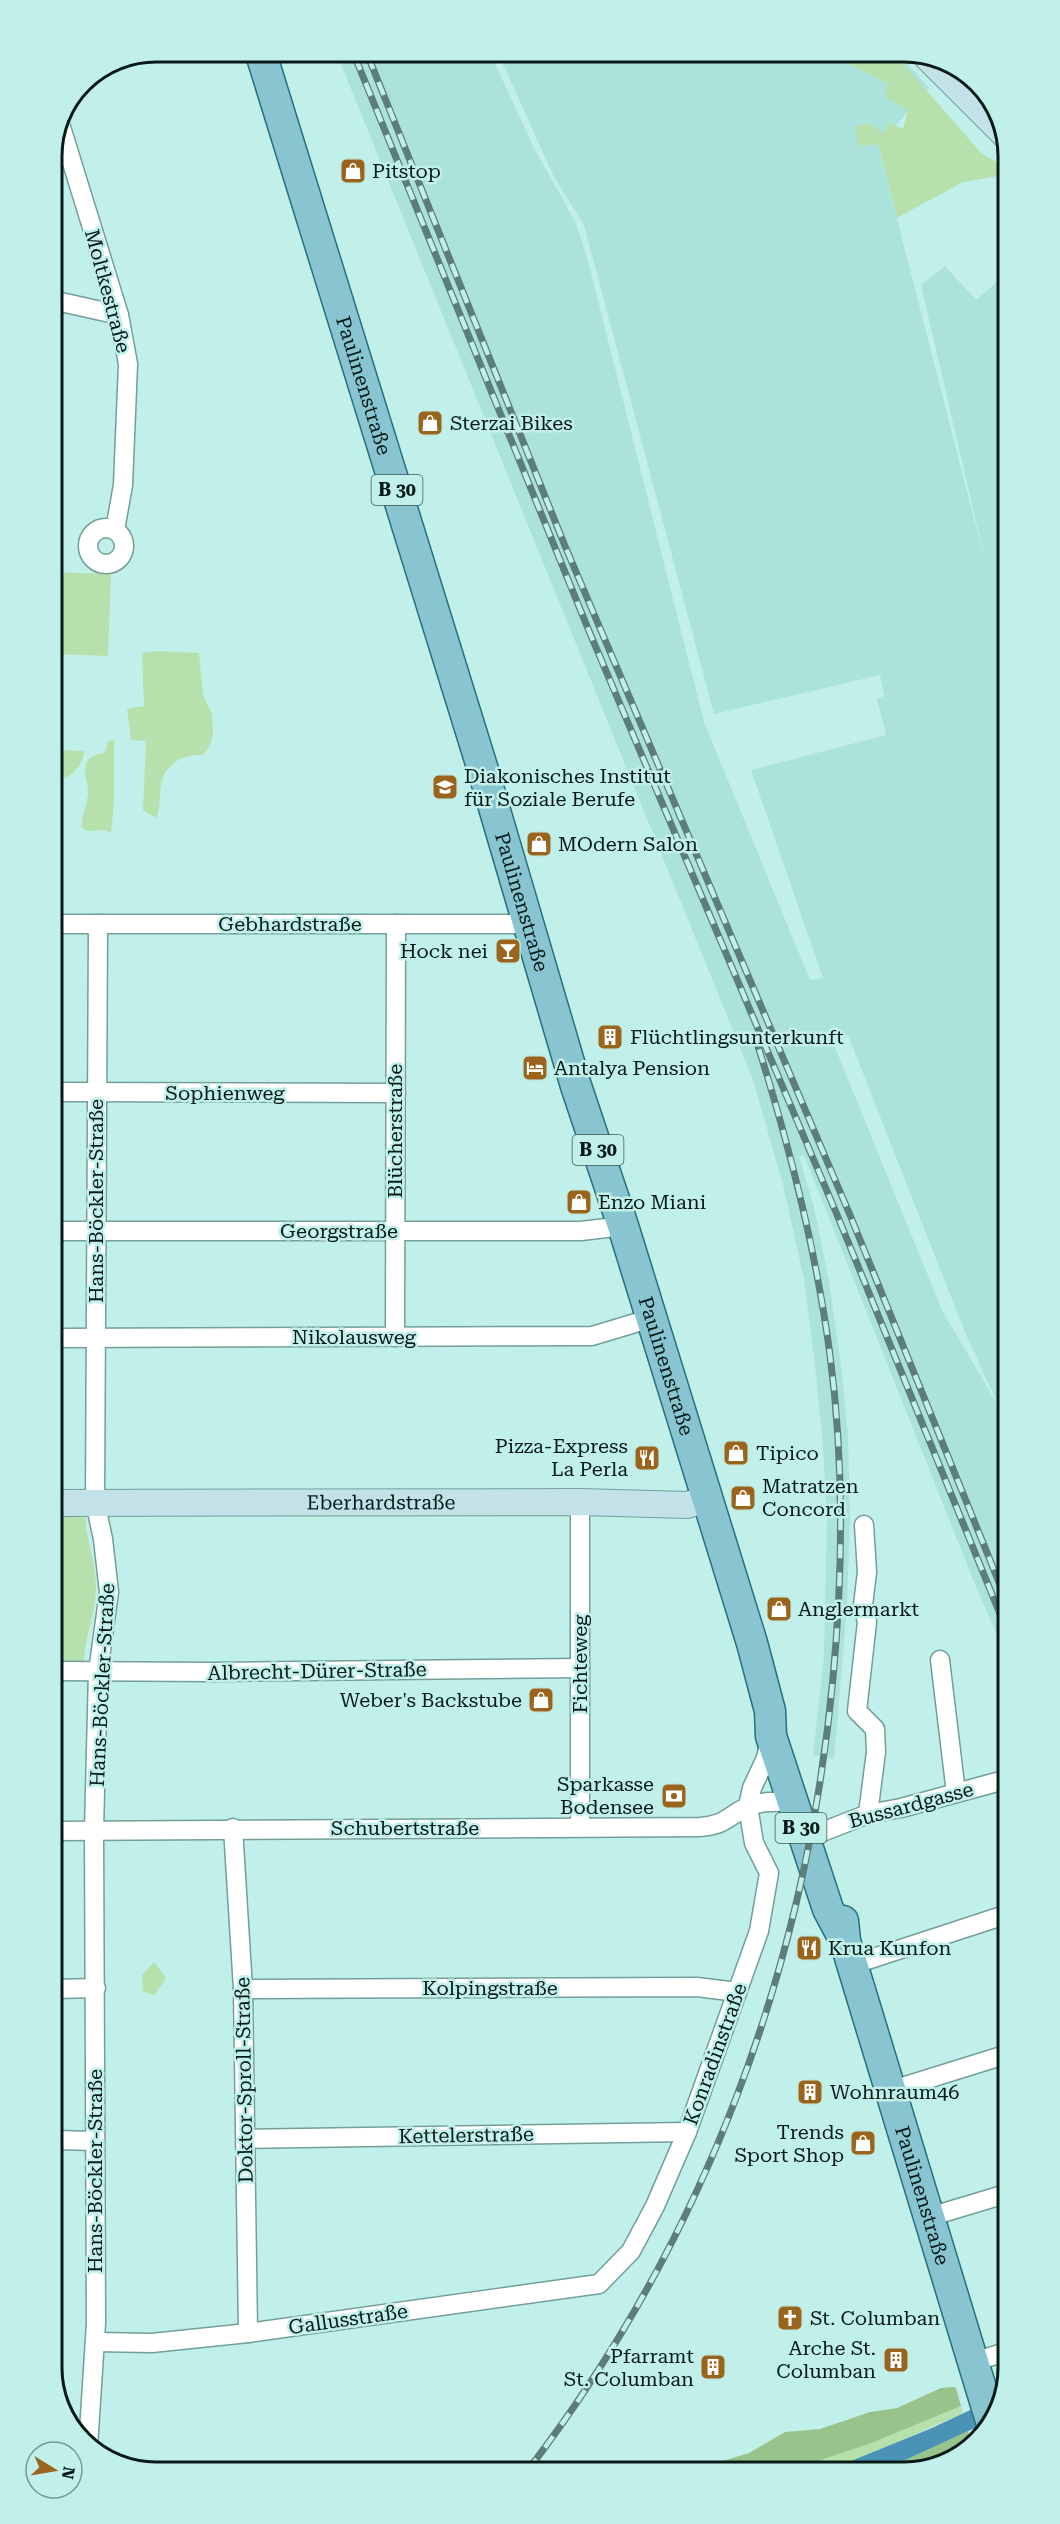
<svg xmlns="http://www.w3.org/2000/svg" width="1060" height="2524" viewBox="0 0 1060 2524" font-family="'Roboto Serif',serif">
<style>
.built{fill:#abe3dc;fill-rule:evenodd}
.green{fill:#b7e1ac}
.forest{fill:#98c48c}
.water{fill:#4b92b7}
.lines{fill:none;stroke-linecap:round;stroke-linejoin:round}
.street-casing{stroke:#729f99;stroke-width:21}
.secondary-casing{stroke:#729f99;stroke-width:28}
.primary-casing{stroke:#27707b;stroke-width:33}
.street{stroke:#fff;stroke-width:18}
.secondary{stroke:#c3e2e7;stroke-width:26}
.primary{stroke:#88c5d0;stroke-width:30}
.rail-casing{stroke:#5d7d79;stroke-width:7}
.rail{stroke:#c1f0ea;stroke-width:4.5;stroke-dasharray:14;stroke-linecap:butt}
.labels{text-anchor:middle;stroke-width:5;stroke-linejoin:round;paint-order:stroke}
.shield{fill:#c1f0ea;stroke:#405a57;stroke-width:1.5}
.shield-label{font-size:18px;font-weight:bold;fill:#081a18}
.poi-label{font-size:20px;fill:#081a18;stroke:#c1f0ea;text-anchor:start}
.street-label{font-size:20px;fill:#081a18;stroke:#c1f0ea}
.rim{fill:none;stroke:#081a18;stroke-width:3}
</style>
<rect width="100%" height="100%" fill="#c1f0ea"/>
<!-- built -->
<path class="built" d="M897,51L929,88L878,145L987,569L921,285L945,266L976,300L1004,276L1007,1658L972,1577L804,1155L799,1156L814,1207L829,1281L841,1365L848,1435L850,1521L847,1607L834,1759L813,1755L824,1656L827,1519L823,1445L815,1365L804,1279L783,1185L753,1080L338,57L491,55L534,148L576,223L588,261L704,722L810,980L823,978L751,770L886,735L877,699L884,696L880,675L714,714L584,225L554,177L499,55ZM848,1035L964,1330L1000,1409L942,1310L832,1040Z"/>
<!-- green -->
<g class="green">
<polygon points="892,51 981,153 1004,167 1004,175 963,182 897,218 878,144 859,147 854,127 868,123 884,133 889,122 903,129 908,110 884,96 888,84 843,61 847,52"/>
<polygon points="52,572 111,574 108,656 52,654"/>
<path d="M157,651L199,653L203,695L212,714L213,735L209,747L203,755C183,754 164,764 161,785C159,797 161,806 156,818L143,810L146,741L131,740L127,709L144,706L142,653Z"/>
<path d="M114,740V803L111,833L104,830L87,831L82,828C81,816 87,806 88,794C89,783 81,770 88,760C92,755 100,755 106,751L108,741Z"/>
<path d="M53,750L84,751C83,768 69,779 53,782Z"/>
<path d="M54,1512H85C85,1537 96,1561 96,1587C96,1613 85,1635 84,1661H55Z"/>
<polygon points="154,1962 166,1978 155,1995 143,1992 142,1975"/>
<polygon points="961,2406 963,2413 853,2462 834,2468 797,2468 869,2444"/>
</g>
<!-- forest -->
<g class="forest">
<polygon points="953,2387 956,2388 961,2406 869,2444 797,2468 696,2469 749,2453 785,2432 820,2429 870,2412 897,2408 941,2388"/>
<polygon points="968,2431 972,2443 938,2468 888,2468"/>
</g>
<!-- water -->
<polygon class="water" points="1000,2396 992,2420 888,2468 834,2468 932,2428"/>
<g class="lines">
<!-- street casing -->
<g class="street-casing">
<g id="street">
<polyline points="61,127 119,315 128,364 123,485 115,530"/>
<polyline points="52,300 119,315"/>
<circle cx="106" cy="546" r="18"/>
<polyline points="53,924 528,924"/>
<polyline points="53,1092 396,1093"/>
<polyline points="54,1231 581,1231 623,1226"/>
<polyline points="395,1337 396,924"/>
<polyline points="54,1338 592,1336 652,1318"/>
<polyline points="580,1502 580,1827"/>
<polyline points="864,1525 867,1572 863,1605 867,1622 857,1711 875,1729 876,1752 868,1814"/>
<polyline points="940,1660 956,1793"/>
<polyline points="55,1671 215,1672 580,1668"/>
<polyline points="233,1828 243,1989 248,2333"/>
<path d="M55,1831L700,1827C726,1825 726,1817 747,1807C757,1802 774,1801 785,1802L796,1811"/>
<polyline points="817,1834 868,1814 901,1808 1008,1779"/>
<polyline points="852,1965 1008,1914"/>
<polyline points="55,1989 96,1988"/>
<polyline points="243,1989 697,1987 737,1992"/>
<polyline points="889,2091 1008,2054"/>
<polyline points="246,2139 687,2132"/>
<polyline points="56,2140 94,2141"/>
<polyline points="929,2217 1009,2193"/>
<polyline points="96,2342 152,2343 248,2333 599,2284 631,2251 655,2206 687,2132 759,1931 769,1873 754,1843 748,1806 752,1788 766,1758 770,1739"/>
<polyline points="973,2362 1009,2351"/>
<polyline points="88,2447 96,2323 94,1830 98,1672 109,1592 103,1539 95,1502 98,924"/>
</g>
</g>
<!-- secondary casing -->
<g class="secondary-casing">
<g id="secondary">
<polyline points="927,57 1004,134"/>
<path id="s1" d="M54,1503L580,1502L687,1505L707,1499"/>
</g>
</g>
<!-- primary casing -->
<g class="primary-casing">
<g id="primary">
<path id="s2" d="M262,57L483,770L576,1086L623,1226L752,1643L770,1711L771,1736L828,1909L845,1941"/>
<path id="s3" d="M843,1921L845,1941L991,2421"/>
</g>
</g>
<!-- street -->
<use href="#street" class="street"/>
<!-- secondary -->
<use href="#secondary" class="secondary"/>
<!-- primary -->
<use href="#primary" class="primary"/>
<!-- rail casing -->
<g class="rail-casing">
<g id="rail">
<polyline points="368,56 565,546 850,1215 1007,1602"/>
<polyline points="355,57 589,631 838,1217 1007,1631"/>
<path d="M528,2470C705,2239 806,1968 833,1678C843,1572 844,1461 830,1355C816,1249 790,1148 758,1046"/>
</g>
</g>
<!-- rail -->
<use href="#rail" class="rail"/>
</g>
<!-- icons -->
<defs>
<g id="shop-square" transform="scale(1.35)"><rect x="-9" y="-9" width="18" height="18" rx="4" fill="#9a641d" stroke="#c1f0ea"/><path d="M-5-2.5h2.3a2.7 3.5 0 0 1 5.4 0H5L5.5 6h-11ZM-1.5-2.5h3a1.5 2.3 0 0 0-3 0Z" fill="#fff"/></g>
<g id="school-square" transform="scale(1.35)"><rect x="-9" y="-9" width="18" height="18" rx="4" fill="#9a641d" stroke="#c1f0ea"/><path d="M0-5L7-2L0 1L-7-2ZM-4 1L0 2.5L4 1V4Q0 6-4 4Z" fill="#fff"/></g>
<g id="bar-square" transform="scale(1.35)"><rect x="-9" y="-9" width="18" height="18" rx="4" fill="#9a641d" stroke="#c1f0ea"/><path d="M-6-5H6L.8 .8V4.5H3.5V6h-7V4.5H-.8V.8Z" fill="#fff"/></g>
<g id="building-square" transform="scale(1.35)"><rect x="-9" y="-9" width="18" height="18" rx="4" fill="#9a641d" stroke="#c1f0ea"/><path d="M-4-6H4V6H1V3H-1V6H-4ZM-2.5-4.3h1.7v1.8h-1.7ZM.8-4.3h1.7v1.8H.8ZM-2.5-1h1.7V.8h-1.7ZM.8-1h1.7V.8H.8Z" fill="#fff"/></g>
<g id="hotel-square" transform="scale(1.35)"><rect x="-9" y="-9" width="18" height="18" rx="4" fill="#9a641d" stroke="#c1f0ea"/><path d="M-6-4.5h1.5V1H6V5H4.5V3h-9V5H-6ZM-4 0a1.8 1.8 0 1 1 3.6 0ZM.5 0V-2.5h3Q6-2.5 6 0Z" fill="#fff"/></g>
<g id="restaurant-square" transform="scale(1.35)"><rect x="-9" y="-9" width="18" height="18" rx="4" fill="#9a641d" stroke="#c1f0ea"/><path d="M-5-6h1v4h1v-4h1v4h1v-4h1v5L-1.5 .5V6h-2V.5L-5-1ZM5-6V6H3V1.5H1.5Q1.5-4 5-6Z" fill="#fff"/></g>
<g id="bank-square" transform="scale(1.35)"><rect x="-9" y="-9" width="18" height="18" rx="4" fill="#9a641d" stroke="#c1f0ea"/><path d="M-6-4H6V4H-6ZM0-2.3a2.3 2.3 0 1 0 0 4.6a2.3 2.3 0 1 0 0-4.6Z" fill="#fff"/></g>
<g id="church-square" transform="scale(1.35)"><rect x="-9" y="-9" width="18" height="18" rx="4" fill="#9a641d" stroke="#c1f0ea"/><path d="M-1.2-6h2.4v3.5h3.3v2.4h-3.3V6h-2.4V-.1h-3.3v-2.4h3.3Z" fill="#fff"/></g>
</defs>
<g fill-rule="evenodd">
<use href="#shop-square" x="353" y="171"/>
<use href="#shop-square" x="430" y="423"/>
<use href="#school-square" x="445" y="787"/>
<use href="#shop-square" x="539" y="844"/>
<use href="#bar-square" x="508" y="951"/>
<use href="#building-square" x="610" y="1037"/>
<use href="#hotel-square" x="535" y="1068"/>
<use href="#shop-square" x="579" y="1202"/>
<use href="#shop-square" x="736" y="1453"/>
<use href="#restaurant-square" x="647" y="1458"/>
<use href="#shop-square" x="743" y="1498"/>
<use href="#shop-square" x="779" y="1609"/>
<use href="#shop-square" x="541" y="1700"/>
<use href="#bank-square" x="674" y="1796"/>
<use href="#restaurant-square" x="809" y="1948"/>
<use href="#building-square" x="810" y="2092"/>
<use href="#shop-square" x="863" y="2143"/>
<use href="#church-square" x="790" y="2318"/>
<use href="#building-square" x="896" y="2360"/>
<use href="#building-square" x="713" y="2367"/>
</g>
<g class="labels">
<!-- shield labels -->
<g class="shield">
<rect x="371.5" y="475" width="51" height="30" rx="4.5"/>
<rect x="572.5" y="1135" width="51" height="30" rx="4.5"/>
<rect x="775.5" y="1813" width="51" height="30" rx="4.5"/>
</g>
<g class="shield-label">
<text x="397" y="496">B 30</text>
<text x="598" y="1156">B 30</text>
<text x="801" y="1834">B 30</text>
</g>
<!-- poi labels -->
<g class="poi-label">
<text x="372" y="178">Pitstop</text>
<text x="450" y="430">Sterzai Bikes</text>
<text x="464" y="783">Diakonisches Institut<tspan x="464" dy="23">für Soziale Berufe</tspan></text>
<text x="558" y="851">MOdern Salon</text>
<text x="488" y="958" text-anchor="end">Hock nei</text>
<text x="630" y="1044">Flüchtlingsunterkunft</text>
<text x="554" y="1075">Antalya Pension</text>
<text x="598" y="1209">Enzo Miani</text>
<text x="628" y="1453" text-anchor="end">Pizza-Express<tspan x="628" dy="23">La Perla</tspan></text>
<text x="756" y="1460">Tipico</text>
<text x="762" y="1493">Matratzen<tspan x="762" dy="23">Concord</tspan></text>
<text x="798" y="1616">Anglermarkt</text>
<text x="522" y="1707" text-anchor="end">Weber's Backstube</text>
<text x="654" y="1791" text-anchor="end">Sparkasse<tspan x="654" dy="23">Bodensee</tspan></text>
<text x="828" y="1955">Krua Kunfon</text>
<text x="830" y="2099">Wohnraum46</text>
<text x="844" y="2139" text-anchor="end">Trends<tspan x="844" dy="23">Sport Shop</tspan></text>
<text x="810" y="2325">St. Columban</text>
<text x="876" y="2355" text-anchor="end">Arche St.<tspan x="876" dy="23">Columban</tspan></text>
<text x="694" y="2363" text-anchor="end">Pfarramt<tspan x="694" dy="23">St. Columban</tspan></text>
</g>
<!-- street labels -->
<g class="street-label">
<text transform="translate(108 291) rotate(75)" y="7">Moltkestraße</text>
<text dy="7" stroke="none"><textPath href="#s2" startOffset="344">Paulinenstraße</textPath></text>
<text dy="7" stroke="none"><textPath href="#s2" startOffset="884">Paulinenstraße</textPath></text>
<text x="290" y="931">Gebhardstraße</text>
<text x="225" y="1100">Sophienweg</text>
<text transform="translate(395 1131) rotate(-90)" y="7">Blücherstraße</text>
<text transform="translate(96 1201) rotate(-90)" y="7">Hans-Böckler-Straße</text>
<text x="339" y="1238">Georgstraße</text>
<text x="354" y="1344">Nikolausweg</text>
<text dy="7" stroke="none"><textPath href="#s2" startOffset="1370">Paulinenstraße</textPath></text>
<text dy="7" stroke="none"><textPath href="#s1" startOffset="327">Eberhardstraße</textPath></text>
<text transform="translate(580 1664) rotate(-90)" y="7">Fichteweg</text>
<text transform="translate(317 1671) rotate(-1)" y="7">Albrecht-Dürer-Straße</text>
<text transform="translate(102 1685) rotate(-87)" y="7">Hans-Böckler-Straße</text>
<text transform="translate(911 1805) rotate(-15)" y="7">Bussardgasse</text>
<text x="405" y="1835">Schubertstraße</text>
<text x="490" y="1995">Kolpingstraße</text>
<text transform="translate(715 2054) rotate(-70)" y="7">Konradinstraße</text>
<text transform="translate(244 2080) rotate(-91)" y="7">Doktor-Sproll-Straße</text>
<text transform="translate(466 2135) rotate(-1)" y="7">Kettelerstraße</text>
<text transform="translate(95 2171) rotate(-90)" y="7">Hans-Böckler-Straße</text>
<text dy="7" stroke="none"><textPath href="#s3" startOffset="286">Paulinenstraße</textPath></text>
<text transform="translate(348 2319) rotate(-8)" y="7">Gallusstraße</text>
</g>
</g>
<!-- crop -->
<path d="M0 0H1060V2524H0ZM156 62H904A94 94 0 0 1 998 156V2368A94 94 0 0 1 904 2462H156A94 94 0 0 1 62 2368V156A94 94 0 0 1 156 62Z" fill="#c1f0ea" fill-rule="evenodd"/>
<path class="rim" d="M156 62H904A94 94 0 0 1 998 156V2368A94 94 0 0 1 904 2462H156A94 94 0 0 1 62 2368V156A94 94 0 0 1 156 62Z"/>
<!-- north arrow -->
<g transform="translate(54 2470) rotate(101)"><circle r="28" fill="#c1f0ea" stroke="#779a96" stroke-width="1.5"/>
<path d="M0-4.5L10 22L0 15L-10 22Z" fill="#9a641d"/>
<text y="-9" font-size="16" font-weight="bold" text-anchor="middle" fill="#081a18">N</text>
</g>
</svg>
